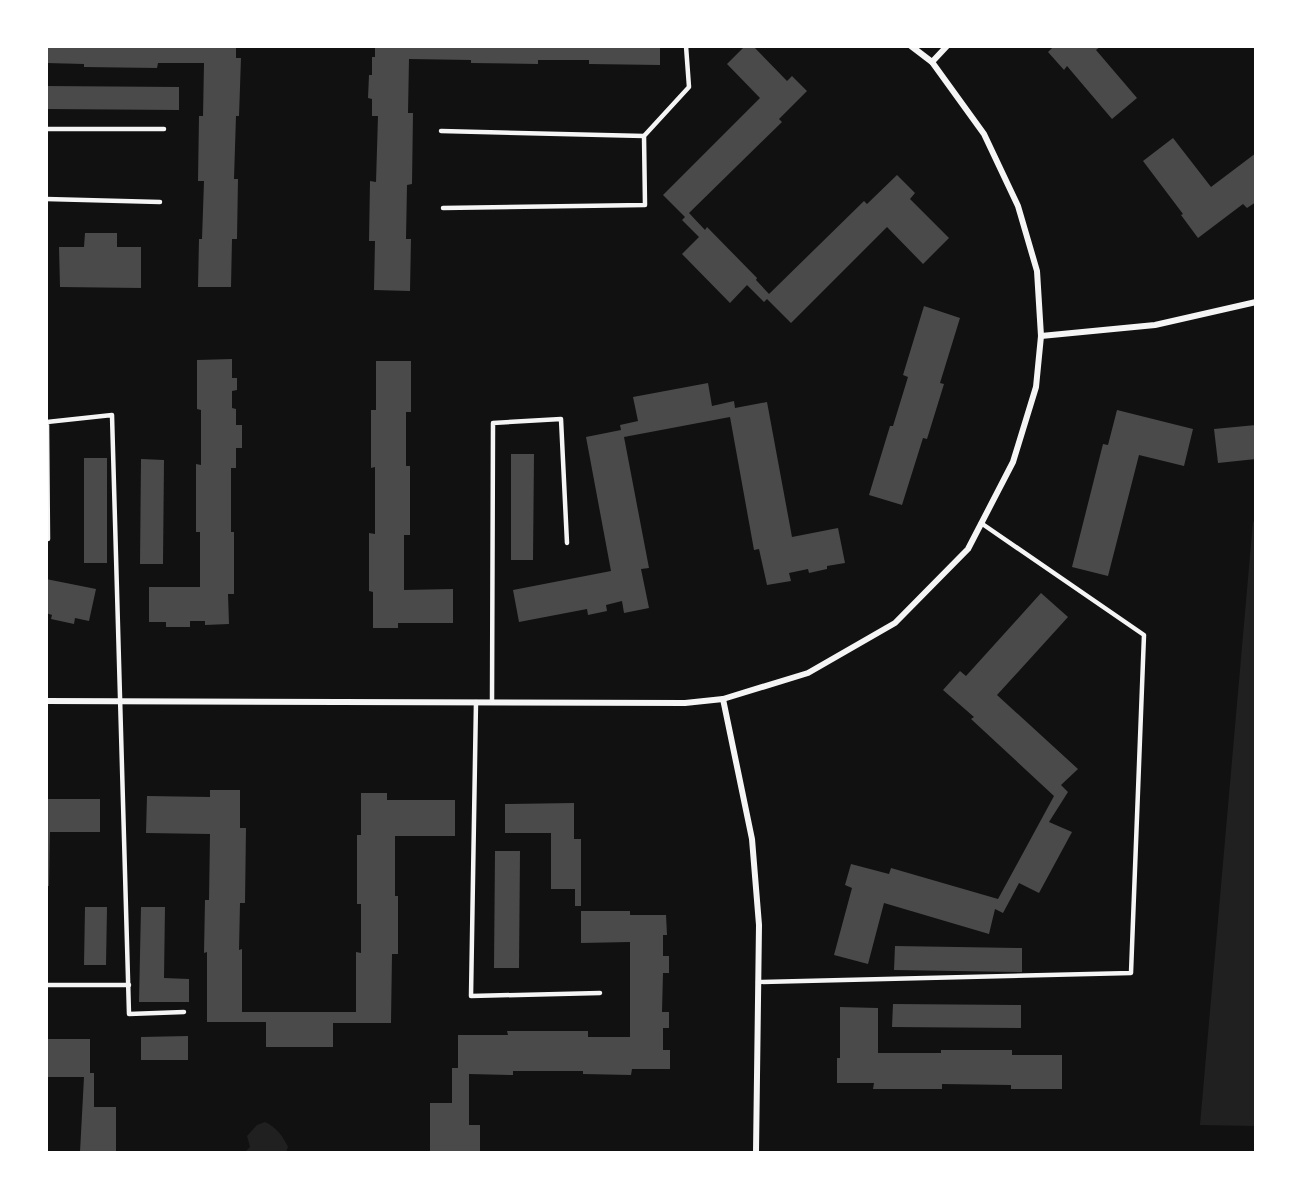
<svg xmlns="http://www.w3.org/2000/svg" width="1302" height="1199" viewBox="0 0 1302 1199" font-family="Spectral,serif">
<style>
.green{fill:#202020}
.building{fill:#4a4a4a}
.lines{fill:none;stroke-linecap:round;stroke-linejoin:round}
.service{stroke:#f5f5f5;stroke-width:4.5}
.minor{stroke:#f5f5f5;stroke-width:6}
</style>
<rect width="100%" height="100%" fill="#111"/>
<!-- green -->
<g class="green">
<polygon points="1255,521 1255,1126 1200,1125 1253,522"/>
<path d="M265,1122C276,1127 283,1136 288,1147L286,1152H245L250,1147L247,1136L257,1125Z"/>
</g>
<!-- building -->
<g class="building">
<polygon points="46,46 236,46 236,58 241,58 239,116 236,116 234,179 238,179 237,239 232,239 231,287 198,287 199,239 202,239 204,181 198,181 199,116 203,116 204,63 158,63 157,68 84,67 84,64 46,63"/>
<polygon points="375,46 660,46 660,65 589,64 589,60 538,60 538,64 471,63 471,60 409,59 408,113 413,113 412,184 407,185 406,239 411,239 410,291 374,290 375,241 369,241 370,181 376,182 378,116 372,116 372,99 368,98 369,75 372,75 372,57 375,57"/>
<polygon points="745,46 753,46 787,81 792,76 807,91 779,119 782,122 689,213 705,230 707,227 757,278 756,280 769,294 864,201 867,204 897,175 915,193 910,199 949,238 923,264 887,227 791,323 767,299 764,302 747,285 730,303 682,254 699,237 682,220 685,217 663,195 760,98 727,64"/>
<polygon points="1054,46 1101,46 1096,50 1137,98 1112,119 1067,66 1064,70 1048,52"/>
<polygon points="46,86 179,87 179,110 46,109"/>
<polygon points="1173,138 1211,187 1256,153 1256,202 1247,208 1243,204 1198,238 1181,215 1183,214 1143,161"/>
<polygon points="85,233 117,233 117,247 141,247 141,288 60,287 59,247 84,247"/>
<polygon points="924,306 960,318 940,383 944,384 927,439 923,438 902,505 869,495 890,426 893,426 908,377 903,375"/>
<polygon points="232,359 232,378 237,378 237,390 232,391 232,408 236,409 236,425 242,425 242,448 236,448 236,468 231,468 231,532 234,532 234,594 228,594 229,624 205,625 205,621 190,621 190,627 166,627 166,622 149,622 149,587 200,587 200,532 196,532 196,464 201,465 201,410 197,409 197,360"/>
<polygon points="376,361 411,361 411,412 406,412 406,466 410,466 410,535 404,535 404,590 453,589 453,623 398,623 398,628 373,628 373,592 369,591 369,533 375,534 375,467 371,468 371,410 376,410"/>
<polygon points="708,383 712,406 734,401 735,408 767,402 792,537 838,528 845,563 827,566 827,569 809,573 808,569 789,573 791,581 767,585 759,549 754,550 730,417 624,437 649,568 641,569 649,608 624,613 622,601 606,605 607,611 588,615 587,609 519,622 513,590 611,571 586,437 621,430 620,425 638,421 633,397"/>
<polygon points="1117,410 1193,429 1184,466 1139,455 1108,576 1072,567 1103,444 1108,445"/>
<polygon points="1256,425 1256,459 1218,463 1214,429"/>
<polygon points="511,454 534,454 533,560 511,560"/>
<rect x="84" y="458" width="23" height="105"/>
<polygon points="141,459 164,460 163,564 140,564"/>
<polygon points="46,579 96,589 89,621 75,618 74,624 51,619 52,615 46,613"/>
<polygon points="1041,593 1068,617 997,695 1078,769 1061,785 1068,792 1049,822 1072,832 1039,893 1019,883 1003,913 995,909 989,934 884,903 868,964 834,955 852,888 845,885 851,864 889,874 891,868 998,899 1054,796 971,719 974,717 943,690 960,671 966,676"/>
<polygon points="210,790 240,790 240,828 246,828 245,903 240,903 239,950 242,949 242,1012 356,1012 356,952 361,953 361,904 357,904 357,835 361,835 361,793 387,793 387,800 455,800 455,836 395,836 395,896 398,896 398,954 392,954 391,1023 333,1023 333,1047 266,1047 266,1022 207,1022 207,952 204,953 205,900 209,900 210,834 146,833 147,796 210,797"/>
<polygon points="46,799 100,799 100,832 50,832 49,886 46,886"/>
<polygon points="574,803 574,839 581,839 581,906 575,906 575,889 551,889 551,833 505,833 505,804"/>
<polygon points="495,851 520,851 519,968 494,968"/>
<polygon points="85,907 107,907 106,965 84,965"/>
<polygon points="141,907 165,907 164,978 189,979 189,1002 139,1002"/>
<polygon points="581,911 630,911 630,915 666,915 667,935 663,935 663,956 669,956 669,973 663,973 662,1012 669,1012 669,1028 663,1028 663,1050 670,1050 670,1069 632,1069 631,1075 583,1074 583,1071 513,1071 513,1075 469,1074 469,1125 480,1125 480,1152 430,1152 430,1103 452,1103 452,1068 458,1068 458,1035 508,1035 507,1031 588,1031 588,1037 630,1037 630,942 581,943"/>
<polygon points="895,946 1022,948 1022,972 894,970"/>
<polygon points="893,1004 1021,1005 1021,1028 892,1027"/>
<polygon points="840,1007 878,1008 878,1053 941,1053 941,1050 1012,1050 1012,1055 1062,1055 1062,1089 1011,1089 1011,1085 942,1084 942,1089 873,1089 874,1083 837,1083 837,1058 840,1058"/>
<polygon points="188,1036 188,1060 141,1060 141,1037"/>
<polygon points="46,1039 90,1039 90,1073 94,1073 94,1107 116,1107 116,1152 80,1152 84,1077 46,1077"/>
</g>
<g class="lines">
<!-- service -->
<g class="service">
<polyline points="46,129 164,129"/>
<polyline points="441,131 644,136"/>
<polyline points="46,199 160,202"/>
<polyline points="443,208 645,205 644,136 689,87 686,46"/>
<polyline points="48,539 47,422 112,415 129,1014 184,1012"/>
<polyline points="476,702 471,996 600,993"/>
<polyline points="492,702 493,423 561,419 567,543"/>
<polyline points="758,982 1131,973 1144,635 981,523"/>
<polyline points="46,985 129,985"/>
</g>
<!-- minor -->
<g class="minor">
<polyline points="932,62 947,46"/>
<polyline points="1041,336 1155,325 1256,302"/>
<polyline points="723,699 752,839 759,925 756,1152"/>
<polyline points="46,701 685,703 723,699 808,673 895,623 968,549 1013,462 1036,387 1041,336 1037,271 1018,206 984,134 932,62 911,46"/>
</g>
</g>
<!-- border -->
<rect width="1302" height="1199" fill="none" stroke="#ffffff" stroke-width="96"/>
</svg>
